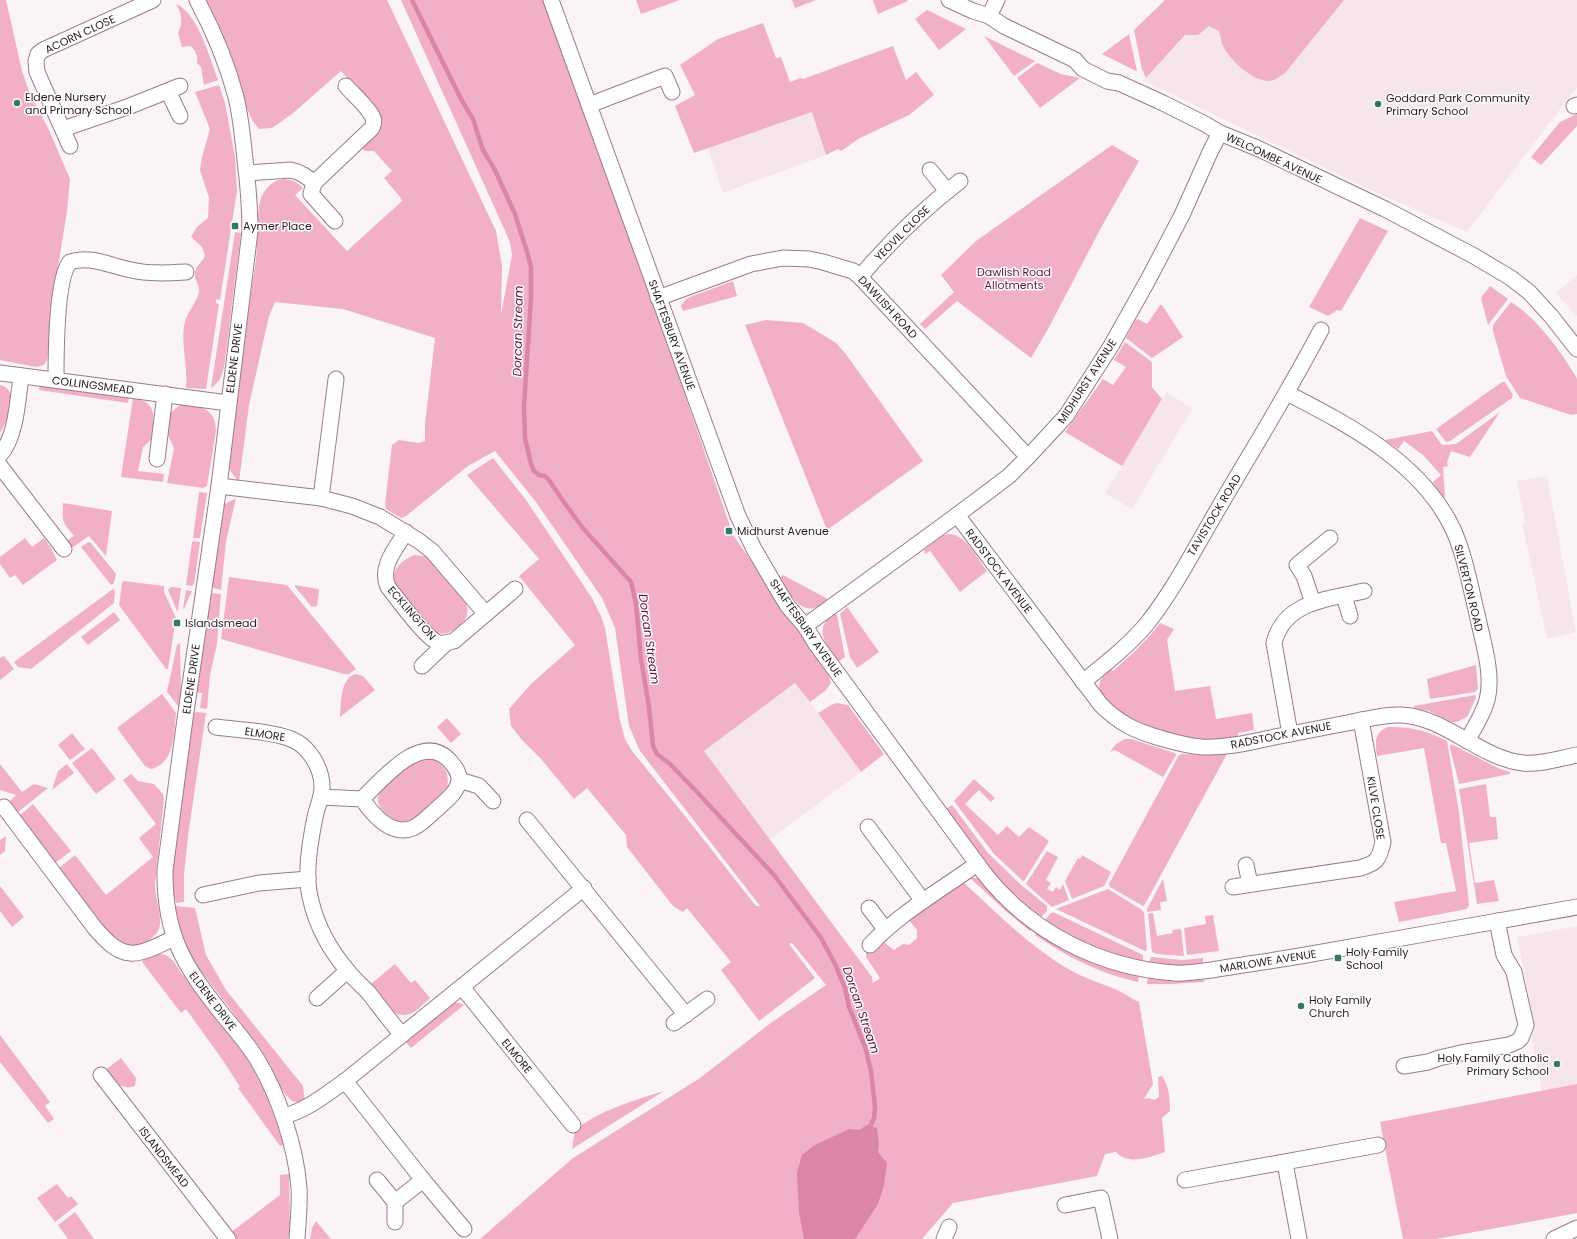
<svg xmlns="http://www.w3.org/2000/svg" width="1577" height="1239" viewBox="0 0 1577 1239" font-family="Poppins,sans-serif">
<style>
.built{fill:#f6e5eb}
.green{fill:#f1b0c8}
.water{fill:#db85a7}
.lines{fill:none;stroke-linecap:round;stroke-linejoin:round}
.stream{stroke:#db85a7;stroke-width:4.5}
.minor-casing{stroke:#9a7c87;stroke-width:17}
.minor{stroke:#fff;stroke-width:15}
.poi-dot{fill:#357666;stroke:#fff;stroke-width:1.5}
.labels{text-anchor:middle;stroke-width:3;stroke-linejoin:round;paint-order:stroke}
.street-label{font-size:11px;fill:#261a1f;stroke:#fff}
.poi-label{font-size:11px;fill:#261a1f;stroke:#fff;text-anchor:start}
.park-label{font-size:11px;fill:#60143a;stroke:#fff}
.water-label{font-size:12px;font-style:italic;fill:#60143a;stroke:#fff}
</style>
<rect width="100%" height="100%" fill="#fbf4f7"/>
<!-- built -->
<g class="built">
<polygon points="1218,0 1577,0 1577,87 1467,232 1373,191 1144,81"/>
<polygon points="812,112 826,155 723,193 708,148"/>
<polygon points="1577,275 1577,315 1576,316 1556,293"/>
<polygon points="1167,392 1192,409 1132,509 1105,493"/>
<polygon points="1547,476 1576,632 1547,639 1522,523 1525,523 1517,481"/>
<polygon points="796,683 861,772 769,840 704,751"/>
<polygon points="1577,926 1577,1213 1436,1239 1403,1239 1380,1122 1542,1091 1532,1042 1530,1003 1517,937"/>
</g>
<!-- green -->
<g class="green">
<polygon points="0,0 6,0 22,71 30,94 49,130 70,179 67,211 54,292 49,350 47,360 44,365 36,367 0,360"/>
<path d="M206,0H387L496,231L502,266L501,315L512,255L510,242L401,0H545L616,193L733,535L815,652L829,676L831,683L825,691L810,702L795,683L704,751L872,977L873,983L880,978L866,957V953L881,940L894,950L903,944L909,945L917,938V930L907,918L963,882C997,913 1030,947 1070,970C1087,980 1106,984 1123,993C1129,996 1133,1000 1139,1002L1153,1084L1144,1099L1149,1098L1154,1100L1159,1097L1158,1077L1162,1076C1169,1086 1170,1099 1170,1111L1162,1118L1165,1152C1149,1157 1129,1166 1116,1152L1105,1154L1097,1176L953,1203L922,1239H480L573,1158L700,1078L772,1022L826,985L792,943L789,944L815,978L759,1021L721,970L731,962L687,908L683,912L673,906L627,847L626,835L587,788L574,799L542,760L522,740L511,726L509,709L531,684L575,645L519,576L539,559L467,475L493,458L526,500L592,598L601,616L605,628L620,721L625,739L632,751L685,816L756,906H760L640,751L629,726L615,628L602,598L536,502L495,451L468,466L406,516L401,518L386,509L385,504L392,445L399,440L419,443L425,441V424L435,338L343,309L275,302L269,316L249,405L239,482L228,468C231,436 234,403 239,371C243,334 251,297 256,259C258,244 256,208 262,196C270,178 290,173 303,188L295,195L347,251L402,201L400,197L384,178L392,171L374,151H365L360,146L379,121L376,107L356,88L341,71L292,114L272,128L259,129C244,113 242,86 235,66C227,43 217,22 206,0Z"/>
<polygon points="636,0 680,0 641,14"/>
<polygon points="792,0 816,0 795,8"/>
<polygon points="873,0 907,0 908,1 878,14"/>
<path d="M1165,0H1344L1285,73C1280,76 1275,81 1269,81C1252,81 1230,60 1223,46C1221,42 1221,36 1219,31L1209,26L1198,35H1185L1146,78L1142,69L1134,30Z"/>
<path d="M176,4C198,13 210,59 218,80L204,85L201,67L197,63C198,56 196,50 190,46L182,47L178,33C183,23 182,13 176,4Z"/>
<polygon points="927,10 966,29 939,50 915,19"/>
<polygon points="763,23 776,58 781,57 790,82 800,78 803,79 893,46 906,80 916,72 934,95 909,115 860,138 841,151 838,149 826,155 812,112 694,153 675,106 695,95 680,65 718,39"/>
<polygon points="1129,34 1137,71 1136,71 1102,54"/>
<polygon points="984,36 1035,61 1014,76"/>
<polygon points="1037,63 1061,74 1080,78 1040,108 1017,78"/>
<path d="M219,85L225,103L235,157L237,191L220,300L216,299V303L219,304L206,389L186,388C188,367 181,347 184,326C186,313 197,302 199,292C200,284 192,278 196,269C198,264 203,261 205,256L202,247L191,237L197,227L208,218L209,198L200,170L202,157L210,129L195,92Z"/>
<polygon points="1577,114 1577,126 1541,165 1531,157 1560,122"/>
<polygon points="1112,145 1139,161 1102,226 1048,329 1031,358 957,301 925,329 920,324 954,292 941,275 976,241"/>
<polygon points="1360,218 1388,231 1341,311 1337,310 1328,316 1309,307"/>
<path d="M235,232L241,233L225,360C223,372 222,381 211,388Z"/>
<polygon points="733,281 737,296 683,311 681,306 686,299 690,297"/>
<polygon points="1490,286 1508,299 1488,325 1481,298"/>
<path d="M1511,302C1534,316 1557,346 1571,369C1573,372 1576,376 1577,379C1577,388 1577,404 1577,414L1571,415L1520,398L1506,376L1493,331V325Z"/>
<polygon points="1160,305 1162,305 1183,337 1152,358 1126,338 1135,321 1138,319 1147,324"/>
<polygon points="766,320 803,323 836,343 845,353 923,461 827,530 745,325"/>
<polygon points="1125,342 1152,362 1152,387 1162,399 1122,466 1065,432 1103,379 1113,385 1126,367 1114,360"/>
<polygon points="1502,382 1505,382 1513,395 1512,398 1450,441 1446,442 1436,429"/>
<path d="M0,385C21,389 7,422 0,433Z"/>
<polygon points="40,385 129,398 128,403 39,390"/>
<path d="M133,398C159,401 154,421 151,440L143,447L138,471L164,474L163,482L121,477Z"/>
<path d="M180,405C200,405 216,408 216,431L207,486L203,488L167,483L174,448L166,431L169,414Z"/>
<polygon points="1500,412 1470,457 1451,451 1447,462 1448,466 1443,467 1445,497 1442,497 1433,482 1441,475 1423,455 1404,441 1398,449 1385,440 1432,431 1442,445 1456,444"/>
<polygon points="199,492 207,493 200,538 193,538"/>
<polygon points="236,498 226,542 221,590 210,587 222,509 225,504"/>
<path d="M63,503L112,511L106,556L89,536L70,549L65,542L74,536C62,522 62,522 63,503Z"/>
<path d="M948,534C966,534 977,558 987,571L960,592L930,551L925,554L924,550L942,536Z"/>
<polygon points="25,538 32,547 44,538 51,548 57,560 23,585 15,575 10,578 0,564 0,557"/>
<polygon points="193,541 200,542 194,584 192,586 186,585 192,542"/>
<polygon points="88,542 91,543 116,574 114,583 111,585 81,547"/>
<path d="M414,555L425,556L430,558L464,597C468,607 470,615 462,623C441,644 431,630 417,613C410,604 402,595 395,586C390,571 400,561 414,555Z"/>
<path d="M783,575L826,598L828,601C803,621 792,597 779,578Z"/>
<polygon points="229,577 287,585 356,669 349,674 344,674 221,639"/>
<polygon points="124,581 164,586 164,592 176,618 168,669 166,669 119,605 122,583"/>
<polygon points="295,585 318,589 319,591 317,606 312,607 295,587"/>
<polygon points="171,587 181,588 178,611 177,611 168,590"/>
<polygon points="113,589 115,591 114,603 31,669 18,667 14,662"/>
<polygon points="186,590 192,591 184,609 183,608"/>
<polygon points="211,593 221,594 217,644 210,675 207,709 200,708 202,693 197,692"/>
<polygon points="847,607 879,652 857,668 850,657 840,614"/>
<polygon points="114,612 120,620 88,645 81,637"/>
<path d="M835,612L837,615L845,657L838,662C826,644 812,629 835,612Z"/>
<path d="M1160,623L1174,629L1167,640L1175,691L1210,686L1216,719L1252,713L1254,730L1238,733V737C1222,739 1206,741 1189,738C1168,735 1101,713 1099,687C1099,680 1105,674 1109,669L1113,671C1130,656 1146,642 1160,623Z"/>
<polygon points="180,643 181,692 179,707 167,692 177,645"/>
<polygon points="4,656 14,669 0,680 0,658"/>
<polygon points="1476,665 1478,689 1475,692 1430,699 1427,679"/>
<path d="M355,674L363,676L375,690L340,717C341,704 340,679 355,674Z"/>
<path d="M162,694L176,713C174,732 175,764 151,769L145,766L117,728Z"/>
<polygon points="1475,695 1476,698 1467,717 1457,722 1452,722 1429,711 1414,708 1414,706"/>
<polygon points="837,703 848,705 884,754 861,772 818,713 831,705"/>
<polygon points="197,712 206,713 188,836 184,875 184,902 176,903 172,885 171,870 194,713"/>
<polygon points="447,718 461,734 451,743 437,727"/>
<path d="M1388,727C1412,727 1425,730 1447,741L1459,812L1469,905L1467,909L1399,922L1394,902L1456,891L1446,843H1441L1424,748L1377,756C1375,743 1374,732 1388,727Z"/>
<polygon points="72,733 85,749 70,760 58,745"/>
<polygon points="1125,739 1131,739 1175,753 1176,755 1163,777 1115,750 1110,752 1116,744"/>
<polygon points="1451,744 1498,768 1510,772 1510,774 1459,784 1450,748"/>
<polygon points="92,748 116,779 96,794 72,763"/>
<polygon points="1182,754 1213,755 1227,754 1145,904 1143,906 1110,887 1109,884 1179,755"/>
<path d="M421,758H433L441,764L447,773L448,781L447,790L415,820L402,824C391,819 371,806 380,792C384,786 391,781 396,776C404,769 412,763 421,758Z"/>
<polygon points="0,764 22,792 34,784 48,788 18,812 9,802 16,795 0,790"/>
<polygon points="67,764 74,773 52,790 58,771"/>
<path d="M131,774L138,781L154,784L163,794L164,799L155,884C155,897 161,912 160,924C159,938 140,948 127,945C119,944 114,939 109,934L59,868L75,855L106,895L153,857L139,838L156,824L123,780Z"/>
<polygon points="974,779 995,798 991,802 979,790 965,804 998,835 1007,826 1019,837 1029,827 1049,841 1024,881 1023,881 994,854 954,801"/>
<polygon points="1486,784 1490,817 1496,817 1498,839 1469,843 1475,883 1494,880 1499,901 1477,904 1459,789"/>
<polygon points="33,804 71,851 55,863 19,816"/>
<polygon points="952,805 988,853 1020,884 1047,906 1047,911 1040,918 1019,900 994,874 946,809"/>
<polygon points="6,836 5,851 0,855 0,840"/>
<polygon points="1047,851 1058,857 1046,880 1051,883 1047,889 1053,892 1056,887 1060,890 1063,884 1069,900 1052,907 1026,884"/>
<polygon points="1082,855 1111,872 1104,886 1072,899 1065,881 1078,858 1080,859"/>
<polygon points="970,878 978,878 982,880 1032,929 1030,931 1007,912"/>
<polygon points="1163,879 1167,901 1160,902 1161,910 1147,912 1147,909"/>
<polygon points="0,886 24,917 12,927 0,911"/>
<polygon points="1108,889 1142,910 1144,913 1147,950 1145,951 1056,909"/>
<polygon points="175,906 195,908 206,955 226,990 303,1086 305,1102 300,1103 292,1101 285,1094 278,1084 271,1066 261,1049 197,966 187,950 181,934"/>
<path d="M1053,912L1143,955V961C1131,958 1120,956 1109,953C1086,945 1065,932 1045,920L1050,914Z"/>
<polygon points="1153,913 1157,936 1173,933 1172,930 1181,929 1184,956 1157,954 1152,952 1148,914"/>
<polygon points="1213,915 1219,951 1187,955 1184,928 1206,924 1205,916"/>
<path d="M1038,932L1139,975L1138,982C1101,974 1067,957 1035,935Z"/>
<path d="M156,953C170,954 175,962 181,973L248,1059L268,1098L284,1145L280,1146L238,1088L240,1087L222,1059L186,1009L181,1013L142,962L145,957Z"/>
<polygon points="1151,957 1182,960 1203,958 1203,965 1175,965 1149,963"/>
<path d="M395,964L411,983L415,980L430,998C420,1007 408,1022 394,1012L371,984Z"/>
<polygon points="1148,977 1185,980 1204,980 1204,982 1171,984 1147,984"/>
<polygon points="453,1003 460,1003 464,1005 411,1048 405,1041"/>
<polygon points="0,1035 50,1102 45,1106 54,1119 48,1123 0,1062"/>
<path d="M121,1058L136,1078L135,1086C120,1091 113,1080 104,1071Z"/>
<polygon points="1577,1084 1577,1213 1436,1239 1403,1239 1380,1122"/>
<path d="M664,1091L572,1149L575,1130C596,1112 637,1099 664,1091Z"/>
<polygon points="289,1174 290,1229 288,1239 234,1239 230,1233 280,1195 280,1175"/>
<polygon points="57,1184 68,1198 71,1196 78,1204 55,1222 37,1198"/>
<polygon points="75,1212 94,1239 68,1239 58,1225"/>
<polygon points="316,1221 331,1239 310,1239 312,1228"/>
</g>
<!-- water -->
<polygon class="water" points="867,1125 877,1128 879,1144 878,1152 887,1163 884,1185 878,1204 855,1239 804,1239 799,1213 797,1173 802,1155 813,1146 849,1129 859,1130"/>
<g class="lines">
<!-- stream -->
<polyline class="stream" points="412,0 461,99 473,119 483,150 495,170 515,214 528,255 531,268 531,298 524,406 525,438 531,464 534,471 539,475 545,476 549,480 561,498 582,527 631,582 636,604 641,659 649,707 653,746 657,754 670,764 697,792 774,875 821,938 835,964 845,988 849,1007 865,1047 871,1071 875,1107 874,1118 868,1131"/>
<!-- minor casing -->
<g class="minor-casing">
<g id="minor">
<path d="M197,0C213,30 227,63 236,97C241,118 243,139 245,160C248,184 250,207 250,231L219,486L185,719L165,870C164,935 184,966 223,1015C235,1029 247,1043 257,1059C278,1094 296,1146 299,1188C300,1205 298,1222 297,1239"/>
<path d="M551,0L738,516L754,549L775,585L787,605L805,626L816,644L984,873C1030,932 1100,968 1175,973C1187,974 1200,971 1212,970C1241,965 1271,961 1300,956C1392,940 1485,923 1577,907"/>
<polyline points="949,0 973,11 989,16 1004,26 1075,60 1083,69 1107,81 1119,83 1163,103 1205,124 1220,133 1257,148 1385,209 1474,256 1511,278 1529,292 1551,316 1577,349"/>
<polyline points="989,16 997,0"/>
<polyline points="168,91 180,116"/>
<polyline points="589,105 665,76 672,92"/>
<polyline points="1574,106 1577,105"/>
<polyline points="63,129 130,106 180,86"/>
<polyline points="70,146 37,72 36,61 38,54 43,50 153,0"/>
<polyline points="930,170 947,191"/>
<path d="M247,173L291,170C301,172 307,177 314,183L372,128C373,124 375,122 373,118C370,109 353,94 346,86"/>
<polyline points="314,183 311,194 335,221"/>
<path d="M860,277C891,240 921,211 960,181"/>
<polyline points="658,298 751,264 783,258 809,259 823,262 853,271 860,277 1028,457"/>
<polyline points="0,373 228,403"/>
<path d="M56,380C56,356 56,278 70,262C90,255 111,266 131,270C149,274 167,273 186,272"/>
<path d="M1287,393C1349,425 1421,462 1453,529C1465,556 1470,585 1477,614C1482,639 1494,674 1487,700C1483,715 1474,728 1467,741"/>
<path d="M0,455C16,438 18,399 21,376"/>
<polyline points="157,459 165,394"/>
<polyline points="0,466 64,549"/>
<polyline points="219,486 321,498 352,506 380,517 419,541 432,551 486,614"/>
<polyline points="321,498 336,379"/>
<path d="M957,515L1101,705C1119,723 1135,731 1160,738C1174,742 1187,746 1202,747C1225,748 1248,743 1270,738C1296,733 1321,728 1347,723C1364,720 1384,714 1401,715C1446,717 1479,758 1523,763C1541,765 1560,758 1577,755"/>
<path d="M406,532C396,548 379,567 388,587C397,598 427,640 439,643C444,644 449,642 454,641L515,589"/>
<polyline points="1344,596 1350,616"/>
<polyline points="1313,603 1304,576 1297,565 1330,538"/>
<polyline points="805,626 957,515 1009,476 1028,457 1066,416 1111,346 1148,280 1182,215 1211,150 1220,133"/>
<polyline points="422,666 446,643"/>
<path d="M1083,682C1105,664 1127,647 1146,625C1174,590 1195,548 1218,509C1253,449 1289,391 1321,330"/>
<path d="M216,727C238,730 271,731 291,739C309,746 322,768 322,787C322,798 317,807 315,817C310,842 304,876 311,901C317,926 330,950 347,970C353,978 361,985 368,992C379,1006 390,1021 402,1035"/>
<path d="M1290,734L1274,643C1284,601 1329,599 1364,591"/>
<polyline points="459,780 479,786 493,801"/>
<path d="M321,797L362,799C382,780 421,731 449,760C454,766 460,772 459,781C457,792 447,800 439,807C431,814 422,824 413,828C391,837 373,815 362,799"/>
<path d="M4,807L94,927C124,963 135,957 174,938"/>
<polyline points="527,820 686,1015"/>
<polyline points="868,827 923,901"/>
<polyline points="1246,865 1250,884"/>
<path d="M1233,887L1360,868C1377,863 1379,860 1383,842L1361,720"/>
<polyline points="203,895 259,883 308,879"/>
<polyline points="869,908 885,929"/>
<path d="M870,945C901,912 941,890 977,864"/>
<polyline points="462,987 573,1125"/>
<polyline points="317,998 347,971"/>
<polyline points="674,1023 707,999"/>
<polyline points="1404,1066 1428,1062 1439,1058 1461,1053 1509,1045 1518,1041 1521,1038 1526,1025 1514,972 1504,955 1497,921"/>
<polyline points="101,1075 228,1239"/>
<polyline points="345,1081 423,1180 464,1229"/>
<path d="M284,1116C307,1110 325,1095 345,1081L584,888"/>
<polyline points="1285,1163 1299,1239"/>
<polyline points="377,1180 395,1202 395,1222"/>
<polyline points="1185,1180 1378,1145"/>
<polyline points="395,1202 423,1180"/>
<polyline points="1065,1205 1101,1198 1110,1239"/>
<polyline points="944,1239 949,1227"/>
<polyline points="1554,1239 1577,1228"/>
</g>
</g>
<!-- minor -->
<use href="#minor" class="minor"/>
</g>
<!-- markers -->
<g class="poi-dot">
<circle cx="17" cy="103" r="4"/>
<circle cx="1378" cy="104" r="4"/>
<rect x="231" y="222" width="8" height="8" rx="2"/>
<rect x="725" y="527" width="8" height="8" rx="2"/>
<rect x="173" y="619" width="8" height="8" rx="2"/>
<rect x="1334" y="954" width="8" height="8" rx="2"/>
<circle cx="1301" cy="1006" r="4"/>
<circle cx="1557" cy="1064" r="4"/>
</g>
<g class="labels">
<!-- street labels -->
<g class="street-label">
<text transform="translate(80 34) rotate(-25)" y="4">ACORN CLOSE</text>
<text transform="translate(1274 158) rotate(25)" y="4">WELCOMBE AVENUE</text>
<text transform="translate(902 233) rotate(-45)" y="4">YEOVIL CLOSE</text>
<text transform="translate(888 307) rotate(47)" y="4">DAWLISH ROAD</text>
<text transform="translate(672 335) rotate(70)" y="4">SHAFTESBURY AVENUE</text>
<text transform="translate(234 358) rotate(-83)" y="4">ELDENE DRIVE</text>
<text transform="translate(1087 381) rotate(-57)" y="4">MIDHURST AVENUE</text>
<text transform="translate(93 385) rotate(7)" y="4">COLLINGSMEAD</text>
<text transform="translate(1214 515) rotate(-59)" y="4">TAVISTOCK ROAD</text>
<text transform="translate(999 571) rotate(53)" y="4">RADSTOCK AVENUE</text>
<text transform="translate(1469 588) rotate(76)" y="4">SILVERTON ROAD</text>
<text transform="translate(412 613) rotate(49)" y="4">ECKLINGTON</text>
<text transform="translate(806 628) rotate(55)" y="4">SHAFTESBURY AVENUE</text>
<text transform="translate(191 679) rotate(-82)" y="4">ELDENE DRIVE</text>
<text transform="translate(265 734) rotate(9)" y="4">ELMORE</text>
<text transform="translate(1281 735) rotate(-11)" y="4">RADSTOCK AVENUE</text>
<text transform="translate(1376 808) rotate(81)" y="4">KILVE CLOSE</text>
<text transform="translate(1268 961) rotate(-9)" y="4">MARLOWE AVENUE</text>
<text transform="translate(213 1001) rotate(53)" y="4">ELDENE DRIVE</text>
<text transform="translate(517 1056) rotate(51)" y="4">ELMORE</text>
<text transform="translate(164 1157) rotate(52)" y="4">ISLANDSMEAD</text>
</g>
<!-- poi labels -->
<g class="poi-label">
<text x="25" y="101">Eldene Nursery<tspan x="25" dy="13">and Primary School</tspan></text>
<text x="1386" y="102">Goddard Park Community<tspan x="1386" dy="13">Primary School</tspan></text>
<text x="243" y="230">Aymer Place</text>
<text x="737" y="535">Midhurst Avenue</text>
<text x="185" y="627">Islandsmead</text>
<text x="1346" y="956">Holy Family<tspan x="1346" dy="13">School</tspan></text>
<text x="1309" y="1004">Holy Family<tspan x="1309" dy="13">Church</tspan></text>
<text x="1549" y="1062" text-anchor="end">Holy Family Catholic<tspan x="1549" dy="13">Primary School</tspan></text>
</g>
<!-- park labels -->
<g class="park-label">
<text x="1014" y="276">Dawlish Road<tspan x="1014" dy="13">Allotments</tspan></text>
</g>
<!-- water labels -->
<g class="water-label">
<text transform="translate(518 331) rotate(-89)" y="4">Dorcan Stream</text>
<text transform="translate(649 639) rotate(82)" y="4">Dorcan Stream</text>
<text transform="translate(861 1010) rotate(71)" y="4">Dorcan Stream</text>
</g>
</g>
</svg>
